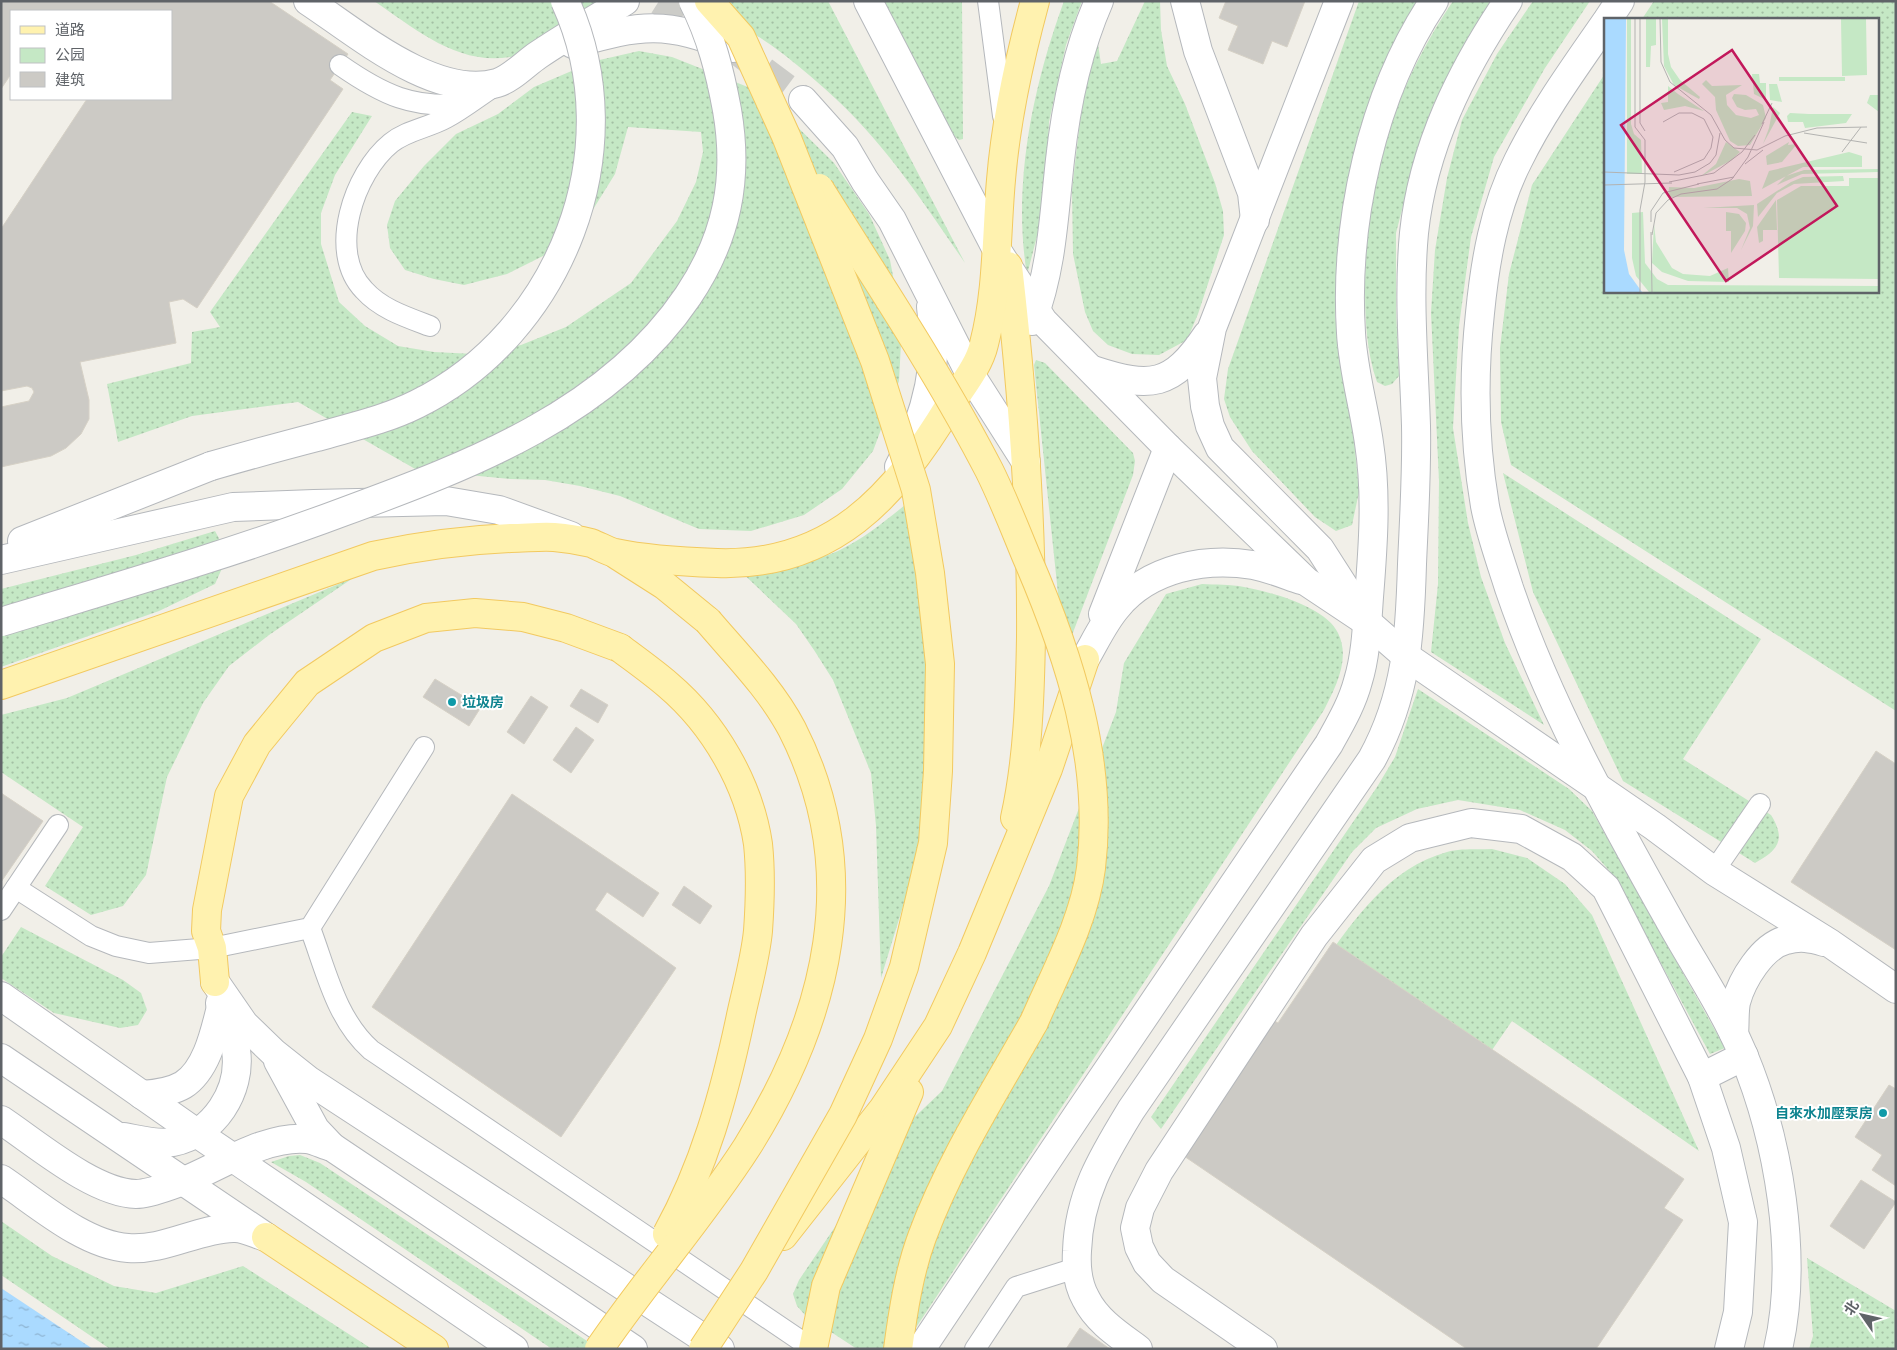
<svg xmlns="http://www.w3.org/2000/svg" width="1897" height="1350" viewBox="0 0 1897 1350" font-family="Inter,'Noto Sans SC',sans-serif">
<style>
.green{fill:url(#green-dots)}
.water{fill:url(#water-ripples)}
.building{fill:#cccac5;stroke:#d6d1c6}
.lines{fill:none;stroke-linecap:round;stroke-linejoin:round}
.minor-tunnel{stroke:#ccccc8;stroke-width:28;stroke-dasharray:28 14;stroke-linecap:butt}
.service-casing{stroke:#b5b8bc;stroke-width:22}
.minor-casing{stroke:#b5b8bc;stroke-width:30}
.tertiary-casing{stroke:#b5b8bc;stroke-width:30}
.primary-casing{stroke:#f2c960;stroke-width:30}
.service{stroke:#fff;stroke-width:20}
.minor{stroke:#fff;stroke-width:28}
.tertiary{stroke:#fff;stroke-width:28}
.primary{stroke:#fff2af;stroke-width:28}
.minor-bridge-casing{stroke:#b5b8bc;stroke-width:30;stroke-linecap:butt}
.primary-bridge-casing{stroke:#f2c960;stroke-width:30;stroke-linecap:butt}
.minor-bridge{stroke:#fff;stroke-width:28}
.primary-bridge{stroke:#fff2af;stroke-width:28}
.culture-dot{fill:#0f9aa8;stroke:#fff;stroke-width:2}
.labels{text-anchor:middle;stroke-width:4;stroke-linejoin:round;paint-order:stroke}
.culture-label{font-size:14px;font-weight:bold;fill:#0d838f;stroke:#fff;text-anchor:start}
.inset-road{fill:none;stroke:#b3b3b1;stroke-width:1}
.view{fill:#c2185b;fill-opacity:0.15;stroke:#c2185b;stroke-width:2.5}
.inset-edge{fill:none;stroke:#5f6368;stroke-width:2.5}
</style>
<defs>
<pattern id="green-dots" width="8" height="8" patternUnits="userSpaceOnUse" patternTransform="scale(1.25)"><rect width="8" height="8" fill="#c5e8c5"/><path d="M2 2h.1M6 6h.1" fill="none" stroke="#a3c0a4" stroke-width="1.8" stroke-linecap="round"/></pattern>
<pattern id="water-ripples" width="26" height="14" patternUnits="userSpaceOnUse" patternTransform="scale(1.25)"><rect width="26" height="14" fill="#aadaff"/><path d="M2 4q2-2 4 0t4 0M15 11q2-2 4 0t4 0" fill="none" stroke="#8eb4d2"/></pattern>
</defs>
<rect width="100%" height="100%" fill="#f1efe8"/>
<!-- green -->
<g class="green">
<path d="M374,1H608L515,56C460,68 417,30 374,1Z"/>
<path d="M708,1H828L965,263C921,199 883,140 824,88C807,73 789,58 771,45C748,29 730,21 708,1Z"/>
<polygon points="881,1 962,1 963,139 959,140 953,135"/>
<path d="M1064,1H1082L1066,45L1049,122L1046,201L1027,275C1012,184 1033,86 1064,1Z"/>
<polygon points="1145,1 1160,1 1161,30 1167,66 1185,104 1215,183 1223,211 1224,235 1198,314 1187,340 1159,355 1132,354 1108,345 1093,331 1085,312 1073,254 1072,189 1080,121 1089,69 1098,44 1101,64 1117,61"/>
<polygon points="1359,1 1420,1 1345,202 1335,315 1340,359 1352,418 1359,492 1352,525 1336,531 1315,517 1252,451 1230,417 1224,399 1228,369"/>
<path d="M1453,1H1492L1474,29L1433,105L1414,163L1396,233V311L1399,376L1392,384L1385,386L1377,382C1366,351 1365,316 1365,284C1366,178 1394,89 1453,1Z"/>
<polygon points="1533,1 1590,1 1545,68 1494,157 1471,237 1459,326 1453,428 1468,523 1481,577 1505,643 1544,725 1431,652 1438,584 1439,481 1431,313 1435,250 1447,178 1462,120 1497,54"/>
<polygon points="1654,1 1896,1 1896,711 1511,465 1501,422 1500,348 1509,274 1532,185 1606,72 1606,291 1878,291 1878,19 1642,19"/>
<polygon points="639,51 672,57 763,93 834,163 869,214 890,260 902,324 899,381 873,451 842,489 804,515 751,531 699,529 620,496 580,486 545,480 510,479 417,470 298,402 192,416 118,442 107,384 191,363 192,332 220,327 210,312 352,112 372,116 335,175 321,213 321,244 339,302 365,326 398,346 434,352 474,354 521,345 566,327 631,283 677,221 696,182 703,152 701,132 628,127 615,174 584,224 549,253 507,274 464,285 434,279 405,270 390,248 387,225 395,201 424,166 456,134 498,114 534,87 595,61"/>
<polygon points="1036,360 1045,363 1133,453 1135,461 1133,475 1061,664 1059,603 1034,365"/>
<path d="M1503,473L1761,639L1683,759L1771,815C1786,839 1779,850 1755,863L1623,781L1533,592Z"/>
<path d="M905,505L921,572L929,672L923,829L907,893L881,978L876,826L871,773L833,680L814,650L796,624L736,567C768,563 808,565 838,551C863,539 884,522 905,505Z"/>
<polygon points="215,531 228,555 215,584 159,611 1,667 1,589 136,555"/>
<polygon points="353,578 269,635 229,666 203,703 167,777 146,875 123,906 91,915 45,886 83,827 1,772 1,715 67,698"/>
<path d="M1202,584C1215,585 1230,584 1244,587C1271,592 1326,607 1338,633C1351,659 1335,688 1324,710L917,1326L900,1349H857L805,1315L797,1306L793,1294L799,1280L900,1131L942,1091L1049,886L1116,712L1124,663L1166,594Z"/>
<polygon points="1418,689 1569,789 1592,811 1725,1048 1710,1054 1613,875 1592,851 1565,830 1520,810 1458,800 1417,809 1376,828 1352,852 1161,1129 1151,1117 1377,787 1395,757"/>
<path d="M1492,849L1527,858L1565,884L1592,915L1699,1151L1512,1021L1479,1069L1322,964C1356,918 1389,868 1447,852C1461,848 1478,850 1492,849Z"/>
<polygon points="21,927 123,980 141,993 147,1010 138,1025 120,1028 54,1013 1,978 1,957"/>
<polygon points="300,1155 320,1163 599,1349 552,1349 306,1182 271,1162 289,1156"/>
<polygon points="1,1221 52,1256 114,1286 156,1293 243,1266 372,1349 110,1349 1,1275"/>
<polygon points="1807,1258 1896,1311 1896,1349 1809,1349 1813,1336"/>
</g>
<!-- water -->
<polygon class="water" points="1,1288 93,1349 1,1349"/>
<!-- building -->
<g class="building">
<polygon points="1,1 269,1 348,54 330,80 343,89 197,308 183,299 169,302 176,343 80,362 89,400 89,419 81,434 66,448 51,456 1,467 1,407 29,401 34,392 32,388 27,386 1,391 1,229 87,99 171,99 171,11 11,11 11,74 1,89"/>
<polygon points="1226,1 1305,1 1287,47 1272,41 1263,64 1228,50 1238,26 1219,18"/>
<polygon points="435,679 481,707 469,726 423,697"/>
<polygon points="581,689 608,705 598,723 570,706"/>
<polygon points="531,696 548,707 524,744 507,732"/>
<polygon points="576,727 594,740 571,773 553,760"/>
<polygon points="1876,751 1896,764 1896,950 1791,882"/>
<polygon points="1,793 43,821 1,882"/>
<polygon points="512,794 659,893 643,917 607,892 595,910 676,968 561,1137 372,1007"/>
<polygon points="684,886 712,906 700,924 672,905"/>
<polygon points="1333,942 1684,1179 1664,1208 1683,1220 1596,1349 1467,1349 1181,1154 1273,1020 1278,1023"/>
<polygon points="1889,1085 1896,1089 1896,1186 1872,1170 1882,1155 1855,1137"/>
<polygon points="1861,1180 1896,1202 1864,1249 1830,1226"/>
<polygon points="1080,1328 1110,1349 1066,1349"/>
</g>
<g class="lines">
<!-- minor-tunnel -->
<polyline class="minor-tunnel" points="659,1 733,48 803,100"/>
<!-- service casing -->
<g class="service-casing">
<g id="service">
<polyline points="988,1 1003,116"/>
<path d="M340,65C383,95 413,109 466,104"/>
<path d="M430,326C406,317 381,309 364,290C327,252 354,173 391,143C407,130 428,128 446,118C463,109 479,96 496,85"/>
<polyline points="1714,871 1760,804"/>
<polyline points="16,888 91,936 116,946 149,953 212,948 310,928 424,747"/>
<polyline points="1,910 58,825"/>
<path d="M310,928C326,970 336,1019 371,1050L813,1349"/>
<polyline points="975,1349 1016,1287 1076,1268"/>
</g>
</g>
<!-- minor casing -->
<g class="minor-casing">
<g id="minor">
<path d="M308,1C358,34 435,100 497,83C511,79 526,63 538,55C566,36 596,19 625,1"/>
<polyline points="868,1 998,252 1043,321 1168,448 1307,582 1367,622 1407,657 1655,827 1714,871 1831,944 1896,989"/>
<polyline points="1185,1 1198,51 1252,193 1255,220"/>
<polyline points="1339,1 1212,328 1202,378 1205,406 1210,426 1220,448 1320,549 1361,613"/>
<polyline points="1608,19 1620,1"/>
<path d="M1606,22C1575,67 1542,112 1518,161C1494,208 1485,262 1480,313C1473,377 1474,442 1485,506C1490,533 1501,562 1509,588C1549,706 1610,814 1671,923C1695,966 1724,1009 1743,1054C1779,1140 1799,1258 1778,1349"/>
<path d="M573,44C642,24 666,21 733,48"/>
<polyline points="803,100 845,147 865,181 892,220 970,374 1026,462"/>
<path d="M1032,321C1052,270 1054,214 1060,160C1066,105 1077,51 1099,1"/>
<path d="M1093,370C1151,389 1172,387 1207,335"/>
<path d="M899,467C926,417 940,364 931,307"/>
<polyline points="22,541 211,466"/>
<polyline points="1,560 233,507 314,504 446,501 499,510 571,536"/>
<polyline points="1103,614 1168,448"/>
<path d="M1085,659C1095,642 1104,622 1117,607C1149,568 1205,557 1253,565C1269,568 1286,575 1301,580"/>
<polyline points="215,982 244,1024 274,1053 308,1080 720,1349"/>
<polyline points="1,996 198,1134 514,1349"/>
<path d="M1734,1034C1735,1024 1734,1012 1736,1002C1742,980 1762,946 1786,940C1800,936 1811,938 1824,942"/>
<polyline points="1,1058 263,1235"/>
<polyline points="278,1061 315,1129 332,1147"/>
<polyline points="1702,1077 1744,1056"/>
<path d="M142,1095C156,1094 171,1092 183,1085C207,1070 215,1031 221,1007"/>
<path d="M124,1137C140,1140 157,1145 173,1142C214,1134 242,1091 236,1050C233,1034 224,1019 220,1003"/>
<path d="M184,1181C221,1166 266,1135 307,1139C315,1140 324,1145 332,1147L633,1349"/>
<path d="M921,1349L1078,1114L1329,744C1340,724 1352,704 1358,681C1366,655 1367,625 1369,597C1373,547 1377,494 1369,443C1364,407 1353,370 1351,333C1344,222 1372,94 1434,1"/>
<path d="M1138,1349C1119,1335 1097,1321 1086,1299C1078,1285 1076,1267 1077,1251C1079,1194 1103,1156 1131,1110L1372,759C1407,695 1410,635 1412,564C1414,518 1417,472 1416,426C1414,362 1408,297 1414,233C1423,147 1461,71 1508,1"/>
<polyline points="1263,1349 1163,1280 1147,1263 1139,1247 1135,1228 1140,1208 1159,1171 1314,936 1374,860 1410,838 1471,823 1521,829 1572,857 1606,888 1702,1077 1726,1148 1743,1222 1738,1312 1729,1349"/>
</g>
</g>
<!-- tertiary casing -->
<g class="tertiary-casing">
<g id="tertiary">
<path d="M1,1120C37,1144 94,1193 136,1194C151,1194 170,1185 184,1181"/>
<path d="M1,1179C37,1203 84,1245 128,1248C164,1251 197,1229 233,1228C243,1227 256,1234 266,1237"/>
</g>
</g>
<!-- primary casing -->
<g class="primary-casing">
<g id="primary">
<path d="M1008,266C1022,388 1032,513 1031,637C1030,697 1028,759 1015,818"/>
<polyline points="617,555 664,585 708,621"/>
<path d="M1,685L373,556C419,546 464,540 511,538C525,538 540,536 554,537C566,538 579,540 591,543C599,546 607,551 615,553C643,559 688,562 717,563C832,567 895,496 950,405C962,386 979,366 984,344C998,290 996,235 1001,180C1006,119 1019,60 1035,1"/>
<polyline points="215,982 212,948 206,931 207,910 229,796 257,744 307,683 374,638 426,618 475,613 523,617 566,628 620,648"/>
<polyline points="783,1236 883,1109 938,1026 972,953 1048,769 1085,659"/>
<polyline points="266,1237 434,1349"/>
<polyline points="813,1349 826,1286 909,1092"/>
<path d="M898,1349C903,1312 909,1272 922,1237C949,1163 995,1091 1034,1022"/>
</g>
</g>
<!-- service -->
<use href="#service" class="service"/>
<!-- minor -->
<use href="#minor" class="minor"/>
<!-- tertiary -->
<use href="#tertiary" class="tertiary"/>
<!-- primary -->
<use href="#primary" class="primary"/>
<!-- minor-bridge casing -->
<g class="minor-bridge-casing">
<g id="minor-bridge">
<path d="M211,466C246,456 282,446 317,437C351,427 385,420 417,404C561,333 633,149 565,1"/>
<path d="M1,622C116,587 231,554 343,512C471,465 609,413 688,296C727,238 739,179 727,110C720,72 711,36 693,1"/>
</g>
</g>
<!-- primary-bridge casing -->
<g class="primary-bridge-casing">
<g id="primary-bridge">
<path d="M819,188C877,281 939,373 989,470C1003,498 1015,529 1027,558C1069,655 1104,761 1091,868C1084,922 1055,973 1034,1022"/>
<path d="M620,648C636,660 653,672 668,685C714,724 749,784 758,844C761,872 760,903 758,931C755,961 746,991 740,1020C724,1095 704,1167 667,1234"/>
<path d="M599,1349C646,1280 702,1217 747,1147C828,1018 865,872 792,729C771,689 737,655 708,621"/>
<polyline points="703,1349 754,1271 843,1115 878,1039 904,967 933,843 938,771 940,664 930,573 916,490 875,361 786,136 741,37 709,1"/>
</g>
</g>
<!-- minor-bridge -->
<use href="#minor-bridge" class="minor-bridge"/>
<!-- primary-bridge -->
<use href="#primary-bridge" class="primary-bridge"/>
</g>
<!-- markers -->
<g class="culture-dot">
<circle cx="452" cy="702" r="5"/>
<circle cx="1883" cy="1113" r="5"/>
</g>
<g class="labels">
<!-- culture labels -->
<g class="culture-label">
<text x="462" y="707">垃圾房</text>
<text x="1873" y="1118" text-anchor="end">自來水加壓泵房</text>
</g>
</g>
<!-- overview -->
<g transform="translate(1604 18)">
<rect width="275" height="275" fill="#f1efe8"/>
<path d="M23,1H27V106L30,116L37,122L38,156H23ZM42,1H52V27L47,28L46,49H42ZM58,1H64V36L67,49L76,62L96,79L95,81L70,67L60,48ZM237,1H262L263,57L238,58ZM148,56H155L156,65H162V82L150,76ZM175,59H241V63H175ZM102,62L108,68L138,67L122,77L123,87L132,97L147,100L155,97L152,91L141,92L133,89L128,80L130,76L142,77L159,87L162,100L146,127L134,128L126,123L112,92L111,79L98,66ZM165,66H173L178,84L166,82ZM64,68L74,76L100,93L81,88L60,92L57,85L64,84ZM266,77H275V94L263,85ZM169,89L176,95L159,126L165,110ZM186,95L205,96H248L242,105L201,110L199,104H184L183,98ZM122,124L136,134L128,142L96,159L112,146ZM185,124L184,127L193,126L178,144L163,147L162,138ZM245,134L258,138V149H199L158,171L165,153ZM275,151V154L198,156L173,167L182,158L200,152ZM239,158L240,163L190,166L173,175L154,199L153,186L187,164L199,159ZM245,160H275V261L175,260L173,182L197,168H245ZM135,161L146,163L148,178L64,179L65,169L90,170ZM172,182L173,212H159V223L155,225L153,209ZM150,187L149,208L137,232L146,210L143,196L133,190H99ZM39,194L41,245L53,261L64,267L275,268V274H45L32,258L28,240V195ZM122,194L135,196L142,205L141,213L127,235V213H122ZM50,206L52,224L68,250L79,256L106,258L124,250L125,264L84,263L58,254L48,245Z" fill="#c5e8c5"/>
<path d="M0,1H22L20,232L25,256L38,274H0Z" fill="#aadaff"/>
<path class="inset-road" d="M31,1V109L41,122M36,1V105L41,113M56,1L57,44L66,64L107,97L121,122L130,130L153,132L181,118L213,110L263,109M59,104L75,95H88L100,101L109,119L107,130L100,141L70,154M158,106L168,85M200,115L263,125M238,134L257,109M141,146L159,132M0,154L75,157L91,154L106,145L112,137L116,115M65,164L110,155L138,134L151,117M93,166L130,159M0,167L68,165M47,204V193L59,175L95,166M47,214L48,274M48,217L52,195L64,182L77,176L113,171L128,161L144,139L160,104M36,274V192L41,164V122"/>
<path class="view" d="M128,32L233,188L122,263L17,107Z"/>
<rect width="275" height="275" class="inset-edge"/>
</g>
<!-- border -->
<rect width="1897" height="1350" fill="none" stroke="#5f6368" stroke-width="5"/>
<!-- legend -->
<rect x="10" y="10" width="162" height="90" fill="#ffffff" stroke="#bfc1c3"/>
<rect x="20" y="26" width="25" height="8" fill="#fff2af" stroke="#bfc1c3"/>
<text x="55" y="35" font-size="15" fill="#5f6368">道路</text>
<rect x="20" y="48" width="25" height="15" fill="#c5e8c5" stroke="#bfc1c3"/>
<text x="55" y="60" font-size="15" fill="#5f6368">公园</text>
<rect x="20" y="72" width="25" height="15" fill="#cccac5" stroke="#bfc1c3"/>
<text x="55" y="85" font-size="15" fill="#5f6368">建筑</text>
<!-- north arrow -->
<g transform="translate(1862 1315) rotate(304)" stroke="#ffffff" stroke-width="4" paint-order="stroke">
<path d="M0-4L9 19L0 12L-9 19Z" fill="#5f6368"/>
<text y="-8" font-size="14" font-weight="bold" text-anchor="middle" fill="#5f6368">北</text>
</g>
</svg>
